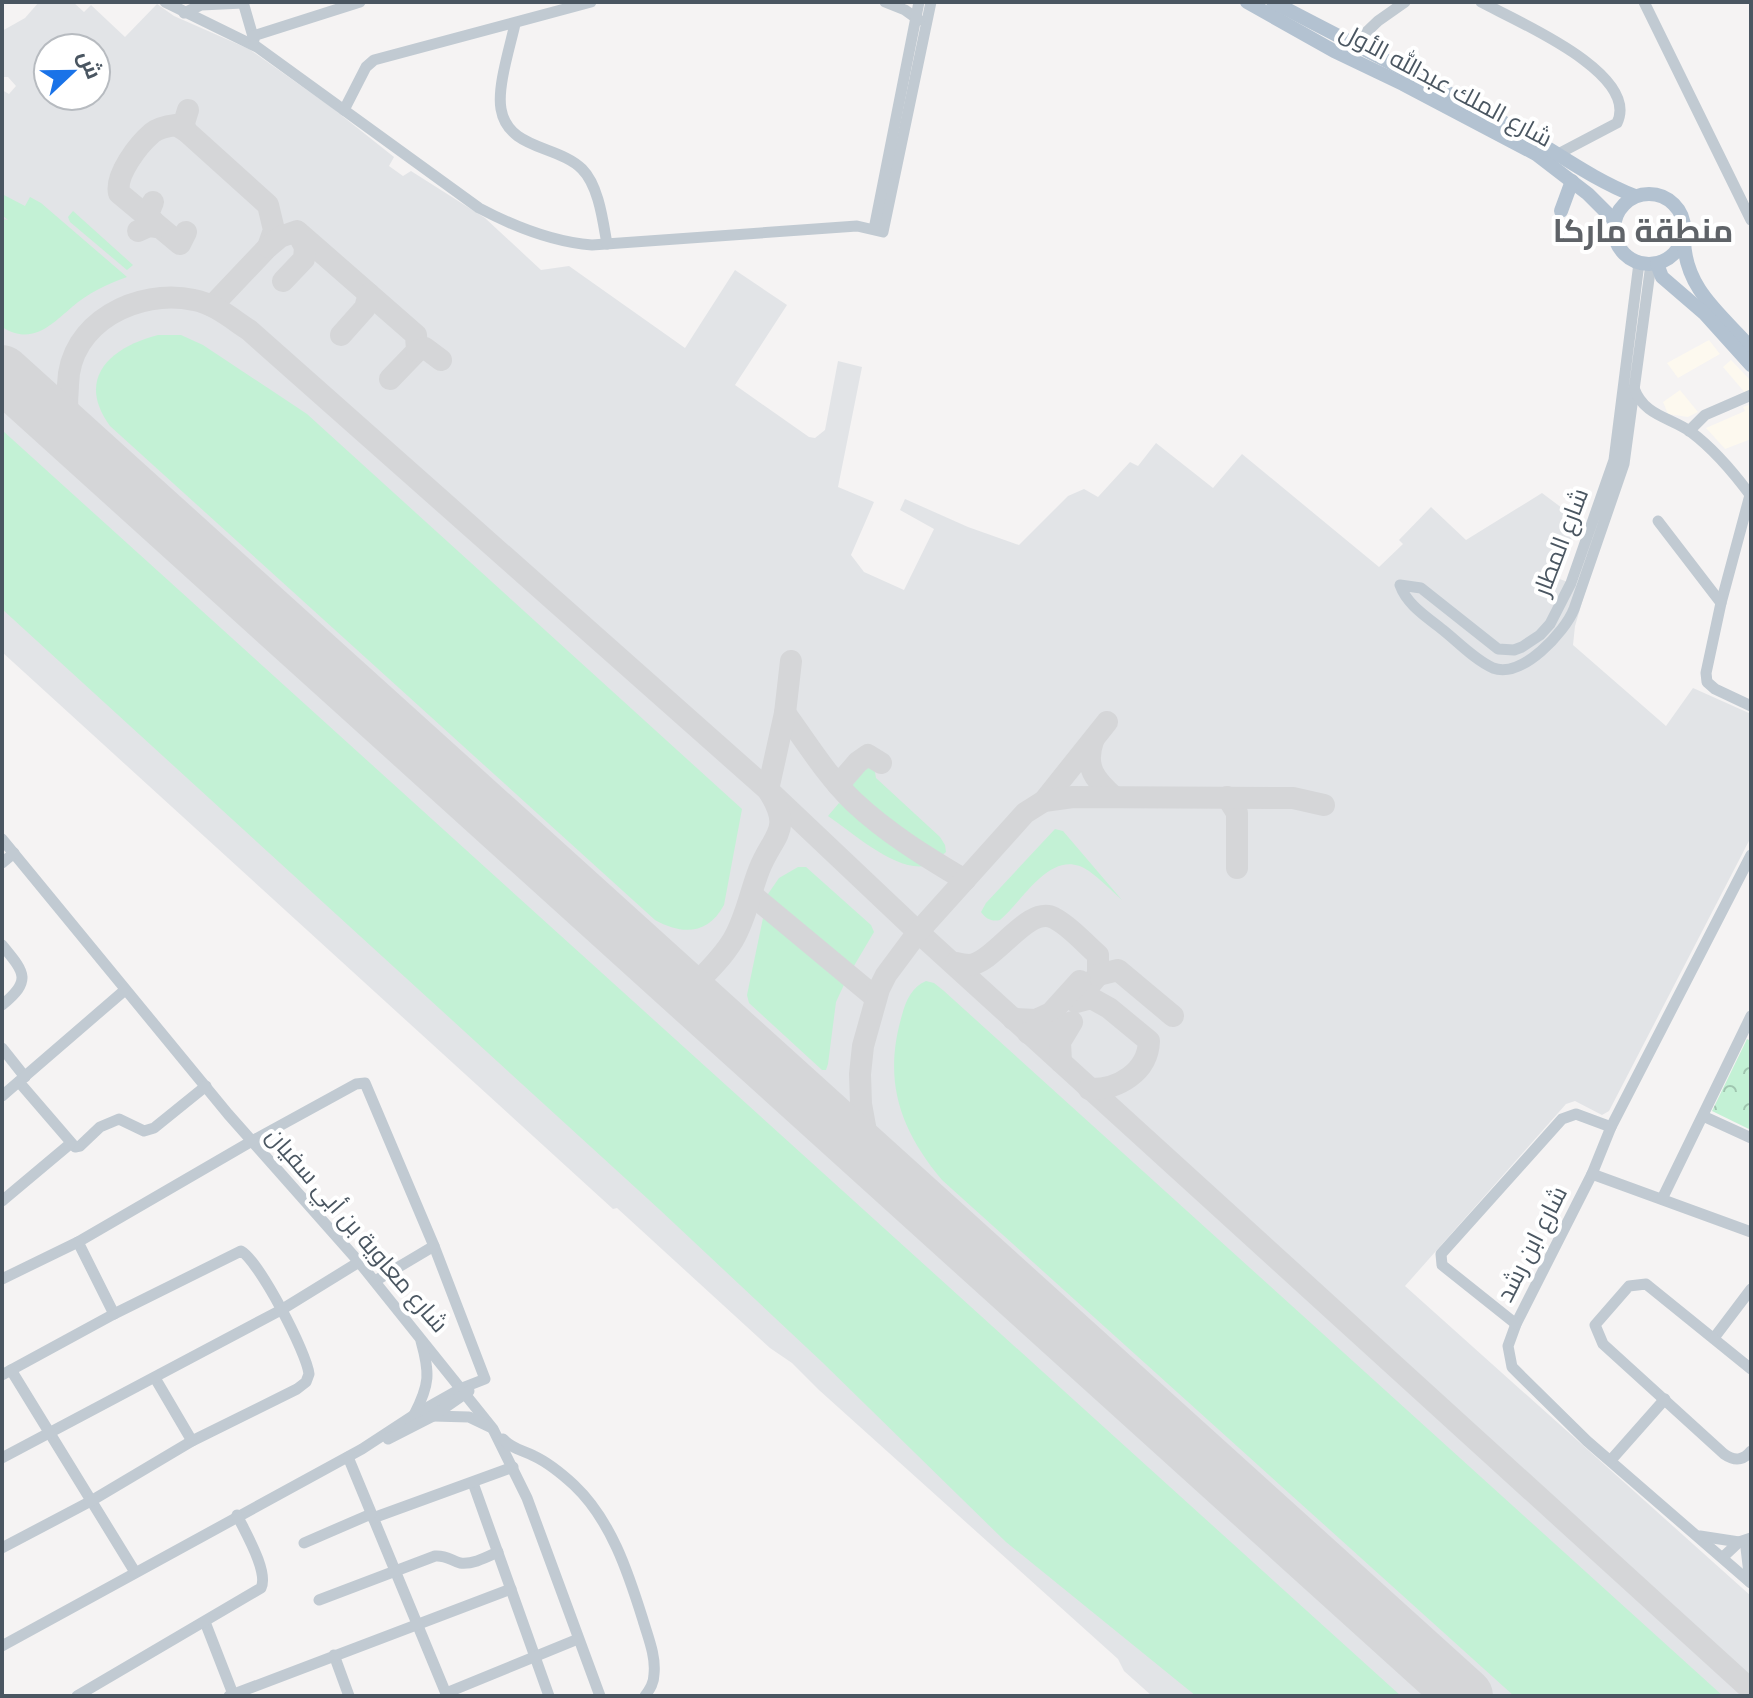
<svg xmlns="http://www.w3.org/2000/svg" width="1753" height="1698" viewBox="0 0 1753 1698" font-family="Ubuntu,Cairo,sans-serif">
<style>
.commercial{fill:#fdf9ef}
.airport{fill:#e2e4e7;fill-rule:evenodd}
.grass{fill:#c3f1d5}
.park{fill:url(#park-crowns)}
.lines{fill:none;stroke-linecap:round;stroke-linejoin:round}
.taxiway{stroke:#d5d6d8;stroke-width:22}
.runway{stroke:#d5d6d8;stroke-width:56}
.minor{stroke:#c1cad2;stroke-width:11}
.major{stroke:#b3c2d1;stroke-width:14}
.labels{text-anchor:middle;stroke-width:8;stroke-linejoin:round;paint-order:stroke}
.street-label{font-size:24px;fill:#4a5661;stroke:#fff}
.district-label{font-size:32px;font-weight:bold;fill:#5f6368;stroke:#fff}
</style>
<defs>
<pattern id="park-crowns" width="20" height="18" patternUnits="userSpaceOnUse" patternTransform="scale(2)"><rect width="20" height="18" fill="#c3f1d5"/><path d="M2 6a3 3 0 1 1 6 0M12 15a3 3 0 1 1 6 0" fill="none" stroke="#a0c6b0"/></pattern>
</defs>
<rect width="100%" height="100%" fill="#f5f3f3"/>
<!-- commercial -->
<g class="commercial">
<polygon points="1709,340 1720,354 1678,378 1667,363"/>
<polygon points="1731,360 1751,381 1751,393 1747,395 1723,367"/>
<polygon points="1680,390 1698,412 1688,417 1668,414 1663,402"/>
<polygon points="1751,404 1751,439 1725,449 1706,428 1745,411 1743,407"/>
</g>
<!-- airport -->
<path class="airport" d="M39,2H73L84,12L91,5L125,37L157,4L174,16L249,49L331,107L394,157L389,166L403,176L411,171L485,218L541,270L569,266L685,348L735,270L787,305L735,385L809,437L815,438L825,430L838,361L862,367L838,487L874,502L851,555L864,572L904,590L934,529L900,510L905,499L968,527L1019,545L1068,496L1084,489L1098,497L1130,462L1138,466L1156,443L1213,488L1242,454L1379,567L1403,544L1399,540L1431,507L1466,540L1542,493L1582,523L1549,575L1586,589L1575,626L1573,645L1666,726L1693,688L1751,714V837L1609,1111L1602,1115L1575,1101L1566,1104L1405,1286L1751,1596V1696H1152L1124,1671L1118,1659L819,1390L792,1363L770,1348L617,1208L613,1209L2,652V90L9,94L16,86L8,77H2V31L25,18ZM48,48H96V96H48Z"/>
<!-- grass -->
<g class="grass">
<path d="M2,194L25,206L30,197L41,203L127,277C107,284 88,293 72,307C51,325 32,346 2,327V219L8,220L2,215Z"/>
<polygon points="73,211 133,265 127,270 70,222 68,217"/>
<path d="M158,335H181L203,345L307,414L742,809L724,905C708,935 682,935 655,920L110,426C75,378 111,347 158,335Z"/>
<polygon points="2,430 1401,1696 1196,1696 1006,1542 822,1362 660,1210 2,609"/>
<path d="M868,766L875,772L876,778L940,837L945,845L946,852L935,861C908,859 860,815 845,794Z"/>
<path d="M839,803L901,851L925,866C895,871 853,833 828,816Z"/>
<path d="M1055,829L1063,831L1122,900C1111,890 1100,879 1089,871C1052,845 1024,900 1000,920C992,922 986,919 981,912L986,903Z"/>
<polygon points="798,867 806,867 871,925 874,932 848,976 836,1002 828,1064 826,1070 822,1070 749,1003 747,995 768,894 779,878"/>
<path d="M926,981L934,983L944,991L1723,1696H1514L942,1180C899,1128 883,1080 902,1015C906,1000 912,987 926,981Z"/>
</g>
<!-- park -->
<polygon class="park" points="1747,1039 1751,1041 1751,1130 1712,1111"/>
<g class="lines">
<!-- taxiway -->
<g class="taxiway">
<polyline points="188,110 184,123 186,131 268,205 274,230 268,247 212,306"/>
<path d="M186,131L176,125C168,126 158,128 152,133C138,145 115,175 119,193L180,244L186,232"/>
<polyline points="138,231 149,226 157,227 148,214 153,202"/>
<polyline points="268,247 280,237 297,231 416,335 417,351 390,379"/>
<polyline points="283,281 304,259 305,247 297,232"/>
<polyline points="341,335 365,308 369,294"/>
<polyline points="417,351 425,348 441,360"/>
<path d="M87,449C81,437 71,423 68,410C66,403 68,392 68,385C69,322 138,288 194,300C215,304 232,319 249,330L768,790L918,932L1751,1690"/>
<path d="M785,713C807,743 827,776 854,802C887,833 926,857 965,880"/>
<path d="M1093,741C1084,767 1095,780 1114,797"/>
<polyline points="838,785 858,762 868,755 881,763"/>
<polyline points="1227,797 1237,813 1237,868"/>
<polyline points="1044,801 1107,722"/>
<polyline points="752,895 876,998"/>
<path d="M956,963C960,964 964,965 969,965C995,963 1028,904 1054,918C1070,926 1084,943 1098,955V975L1076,1002L1091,998L1109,1008L1149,1041C1148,1072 1118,1090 1089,1089"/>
<polyline points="1098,975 1118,970 1173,1016"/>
<path d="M687,993C703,976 721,960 733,940C746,918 750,893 759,870C773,834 794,831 768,790L785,713L791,661"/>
<polyline points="1013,1019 1036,1020 1051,1013 1080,981"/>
<polyline points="1028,1033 1054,1033 1072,1022 1060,1042 1061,1062"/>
<polyline points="871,1159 861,1104 860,1074 863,1046 879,989 886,975 918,932 1025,813 1044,801 1073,797 1293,798 1324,805"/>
</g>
<!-- runway -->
<polyline class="runway" points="2,373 1465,1696"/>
<!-- minor -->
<g class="minor">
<path d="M165,2L257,47L479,208C515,227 552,242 592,245L857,226L883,232L931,2"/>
<polyline points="243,2 254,40"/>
<polyline points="885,2 905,10 919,20"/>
<path d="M1481,2C1514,20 1641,73 1617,123L1558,154"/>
<polyline points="1644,2 1751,220"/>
<polyline points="184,13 201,5 243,3"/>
<path d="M515,24C510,47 497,87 501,109C508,150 558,145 582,169C599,186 603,222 607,244"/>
<polyline points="253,36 360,2"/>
<polyline points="1354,44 1378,21 1405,2"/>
<polyline points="344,110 366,67 374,60 591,2"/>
<polyline points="874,229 919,2"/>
<path d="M1639,263L1614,460L1571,583L1550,624L1540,635L1522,647L1514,650L1498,649L1421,588L1400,585C1407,605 1427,617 1443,630C1458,642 1475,660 1493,668C1522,679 1565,632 1574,609L1624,464L1651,264"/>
<path d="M1634,388C1644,416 1670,417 1691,432C1715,450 1734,473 1751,496"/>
<polyline points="1689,431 1705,415 1751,395"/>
<polyline points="1750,495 1721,603 1706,673 1707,682 1715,689 1751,706"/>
<polyline points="1658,521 1721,603"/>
<polyline points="2,839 228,1114 359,1262 493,1429 527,1498 600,1696"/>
<polyline points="1751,855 1611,1127 1592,1174 1516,1324 1508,1346 1512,1367 1520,1375 1587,1441 1751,1583"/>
<polyline points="2,863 14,853"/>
<path d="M2,945C24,972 33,980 2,1005"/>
<polyline points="2,1048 25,1077"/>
<polyline points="19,1082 75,1147 80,1146 100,1127 119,1119 144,1131 154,1128 206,1086"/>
<polyline points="2,1096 125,990"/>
<polyline points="1703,1116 1751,1138"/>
<polyline points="1592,1174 1751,1232"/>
<polyline points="1662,1199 1751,1016"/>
<polyline points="2,1201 70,1144"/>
<polyline points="78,1242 114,1314"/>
<polyline points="2,1279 78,1242 252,1141 356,1084 365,1083 434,1246 485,1379 462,1388 414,1415 362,1449 2,1646"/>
<polyline points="375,1281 434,1246"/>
<polyline points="1516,1324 1442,1265 1441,1254 1562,1119 1576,1114 1611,1127"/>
<polyline points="1714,1338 1751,1289"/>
<path d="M1751,1369L1646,1284L1629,1286L1595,1325L1603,1344L1724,1454C1734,1461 1743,1461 1751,1451"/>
<polyline points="11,1370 135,1572"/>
<path d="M2,1375L114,1314L241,1251C259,1261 307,1353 309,1374L306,1382L297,1389L192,1441L91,1501L2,1548"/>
<polyline points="155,1378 192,1441"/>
<path d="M414,1415C430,1384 430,1373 421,1341"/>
<polyline points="433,1416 469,1417 490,1427"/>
<polyline points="388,1439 433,1416 469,1391"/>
<path d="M503,1439C512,1449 522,1450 534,1456C549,1463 562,1474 574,1485C611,1520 628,1572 643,1620C648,1637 656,1656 654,1674C654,1683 650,1689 645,1696"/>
<polyline points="348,1457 447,1696"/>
<polyline points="2,1458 281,1310 359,1262"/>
<polyline points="1611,1460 1665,1399"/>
<polyline points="473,1483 549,1696"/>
<polyline points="373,1518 513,1467"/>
<polyline points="1700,1536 1739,1542"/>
<polyline points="304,1543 371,1514"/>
<polyline points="1746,1548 1750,1582"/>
<polyline points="1723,1557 1739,1542 1751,1538"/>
<path d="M319,1600L435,1556C446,1555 450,1560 460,1563C472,1565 487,1557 498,1552"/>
<polyline points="205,1622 233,1694"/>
<polyline points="334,1655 349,1696"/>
<polyline points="446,1693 578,1639"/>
<path d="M77,1696L261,1588C269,1572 245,1532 237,1515"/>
<polyline points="229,1696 511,1589"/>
</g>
<!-- major -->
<g class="major">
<polyline points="1247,2 1334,51 1403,84 1536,154 1588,194 1615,221"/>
<path d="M1273,2C1353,44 1433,84 1512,127C1554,150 1591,179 1635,196"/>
<circle cx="1649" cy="229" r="35"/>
<polyline points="1561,211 1572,181"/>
<path d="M1684,240C1685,289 1721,314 1751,348"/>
<polyline points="1657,264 1662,277 1705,314 1751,365"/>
</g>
</g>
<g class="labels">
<!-- street labels -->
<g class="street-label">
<text transform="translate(1446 85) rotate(28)" y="8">شارع الملك عبدالله الأول</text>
<text transform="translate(1561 542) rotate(-69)" y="8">شارع المطار</text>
<text transform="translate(357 1230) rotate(49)" y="8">شارع معاوية بن أبي سفيان</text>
<text transform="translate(1532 1244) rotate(-63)" y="8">شارع ابن رشد</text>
</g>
<!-- district labels -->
<g class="district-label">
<text x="1643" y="242">منطقة ماركا</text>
</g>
</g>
<!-- border -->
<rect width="1753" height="1698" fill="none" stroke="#4a5661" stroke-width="8"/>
<!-- north arrow -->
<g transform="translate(72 72) rotate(68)"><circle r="38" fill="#ffffff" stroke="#b7bbc0" stroke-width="2"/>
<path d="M0-6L14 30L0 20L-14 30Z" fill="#1a73e8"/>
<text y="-12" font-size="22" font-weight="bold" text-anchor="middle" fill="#4a5661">ش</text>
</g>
</svg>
